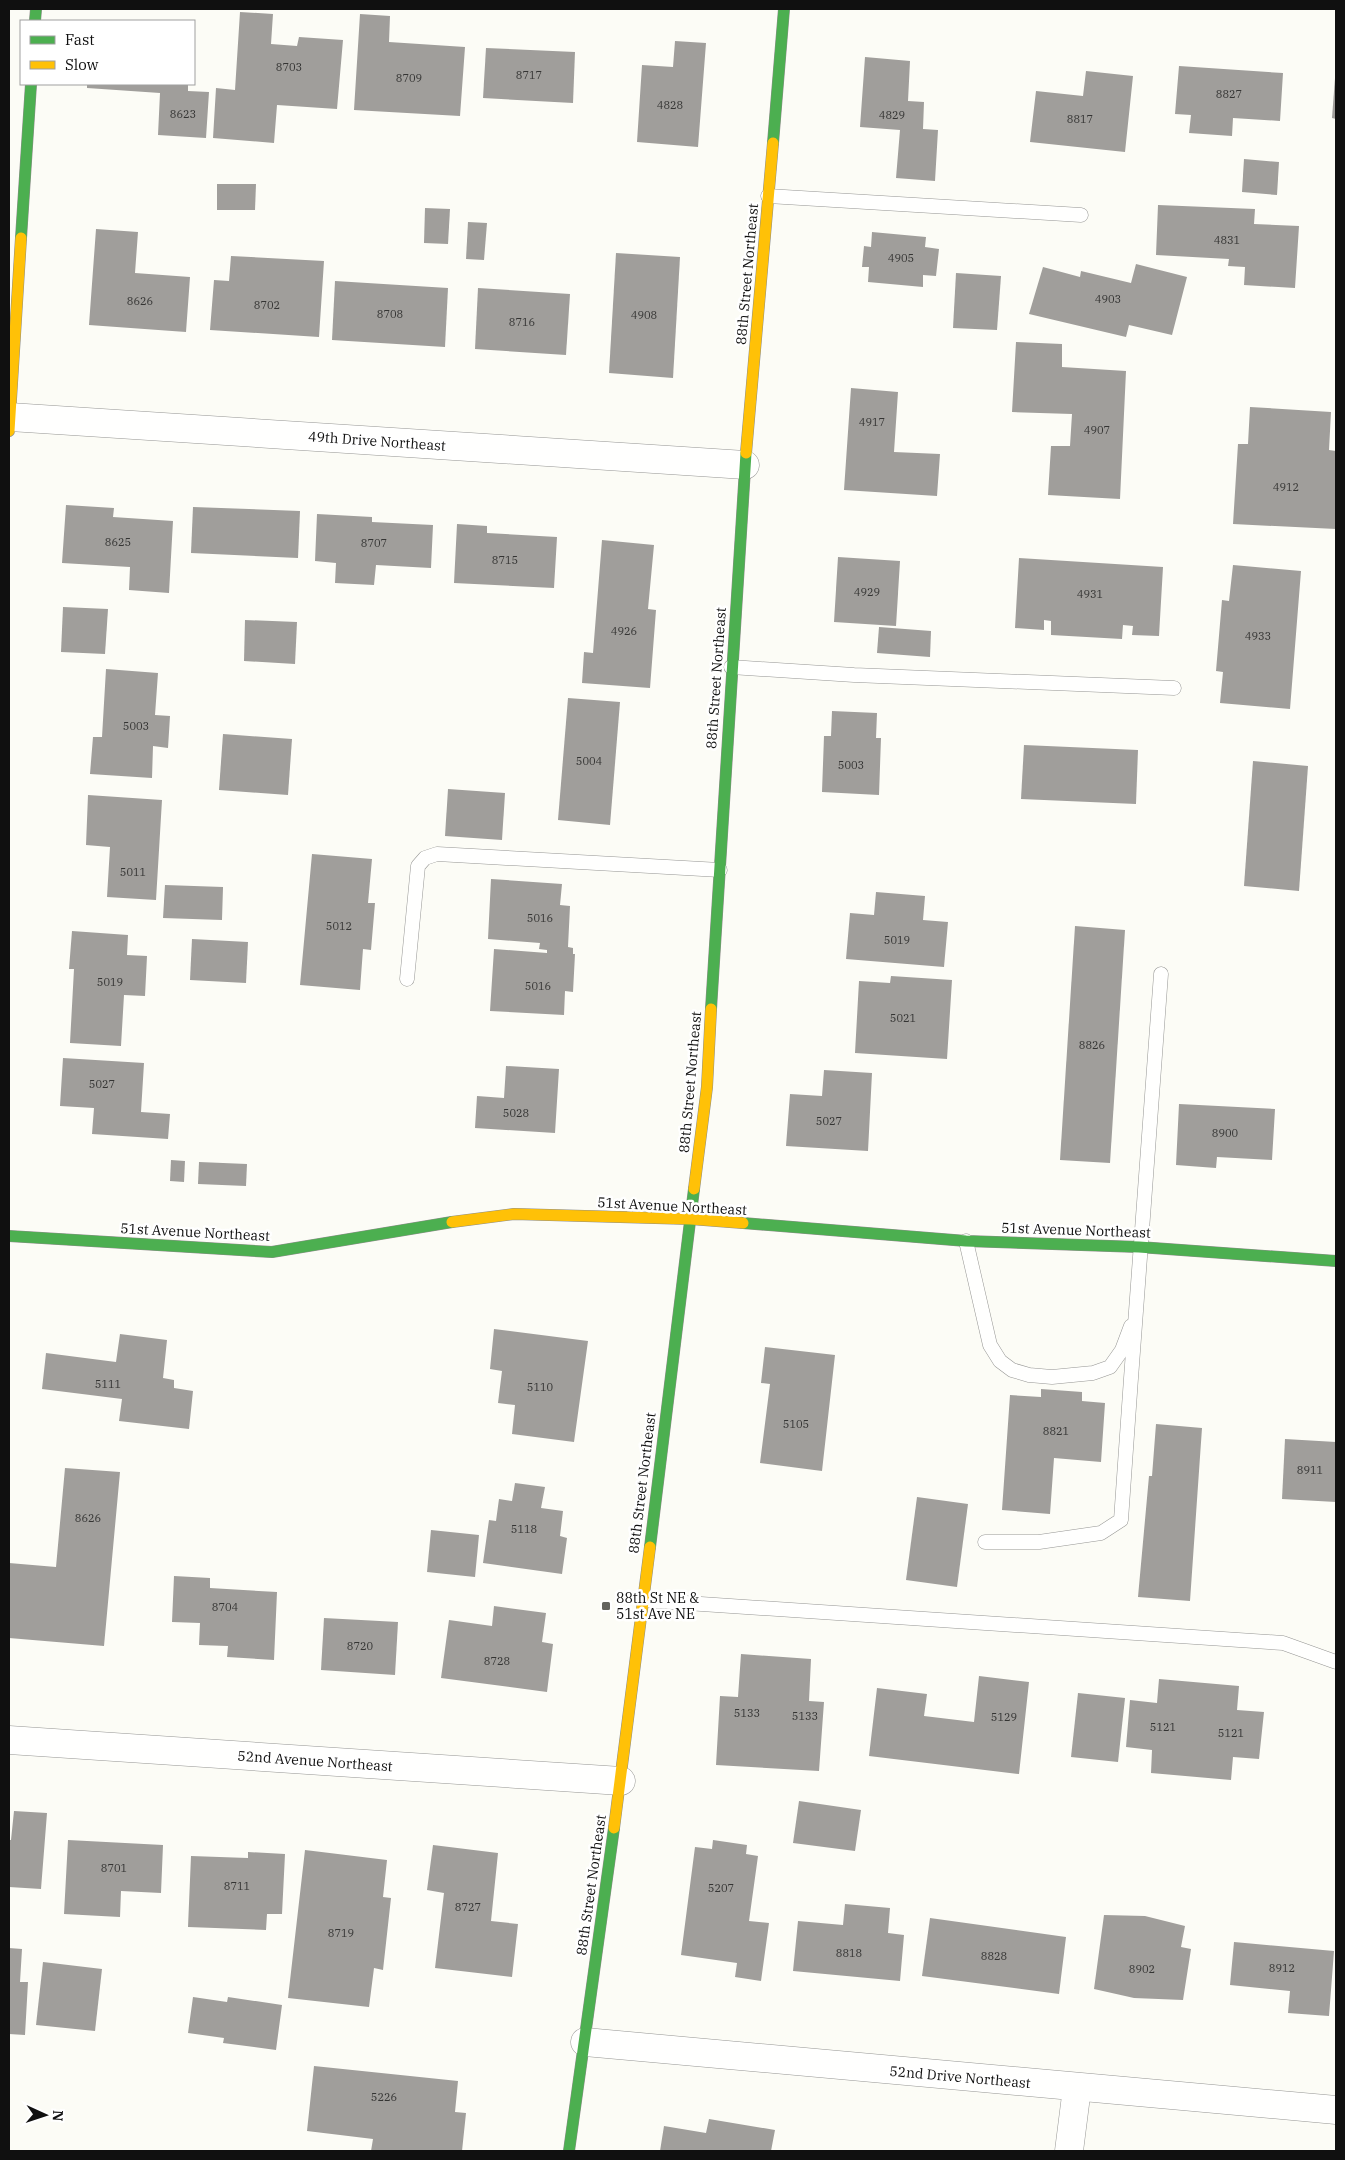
<svg xmlns="http://www.w3.org/2000/svg" width="1345" height="2160" viewBox="0 0 1345 2160" font-family="'IBM Plex Serif',serif">
<style>
.building{fill:#a09e9b}
.lines{fill:none;stroke-linecap:round;stroke-linejoin:round}
.lane-casing{stroke:#969694;stroke-width:15}
.street-casing{stroke:#969694;stroke-width:29}
.fast-casing{stroke:#8d8d8a;stroke-width:12}
.slow-casing{stroke:#8d8d8a;stroke-width:12}
.lane{stroke:#fffffe;stroke-width:14}
.street{stroke:#fffffe;stroke-width:28}
.fast{stroke:#4caf50;stroke-width:11}
.slow{stroke:#ffc107;stroke-width:11}
.poi-dot{fill:#636360;stroke:#fff;stroke-width:2}
.labels{text-anchor:middle;stroke-width:5;stroke-linejoin:round;paint-order:stroke}
.number-label{font-size:11px;fill:#343433}
.street-label{font-size:14px;fill:#101010;stroke:#fff}
.poi-label{font-size:14px;fill:#101010;stroke:#fff;text-anchor:start}
</style>
<rect width="100%" height="100%" fill="#fcfcf6"/>
<!-- building -->
<g class="building">
<polygon points="240,12 273,14 271,44 297,46 299,37 343,40 337,109 277,105 274,143 213,138 216,88 235,90"/>
<polygon points="360,14 390,16 389,42 465,47 460,116 354,110"/>
<polygon points="675,41 706,43 698,147 637,142 642,65 673,67"/>
<polygon points="486,48 575,52 573,103 483,98"/>
<polygon points="865,57 910,61 908,101 924,102 923,129 938,130 935,181 896,178 900,130 860,127"/>
<polygon points="1179,66 1283,73 1280,121 1233,118 1232,136 1189,133 1191,115 1175,114"/>
<polygon points="1086,71 1133,76 1125,152 1030,142 1036,91 1083,96"/>
<polygon points="1335,78 1336,78 1336,119 1332,118"/>
<polygon points="87,84 188,84 188,91 209,92 206,138 158,135 160,93 87,88"/>
<polygon points="1244,159 1279,162 1277,195 1242,192"/>
<polygon points="217,184 256,184 255,210 217,210"/>
<polygon points="1158,205 1255,209 1254,224 1299,226 1295,288 1244,285 1245,267 1228,266 1229,259 1156,255"/>
<polygon points="425,208 450,209 448,244 424,243"/>
<polygon points="468,222 487,223 484,260 466,259"/>
<polygon points="96,229 138,232 135,273 190,277 186,332 89,325"/>
<polygon points="872,232 926,237 925,247 939,249 936,276 923,275 923,287 868,282 869,267 862,267 864,246 871,247"/>
<polygon points="616,253 680,257 673,378 609,373"/>
<polygon points="231,256 324,261 319,337 210,330 214,280 229,281"/>
<polygon points="1136,264 1187,277 1172,335 1129,325 1126,337 1029,314 1043,267 1080,277 1081,271 1131,283"/>
<polygon points="956,273 1001,276 997,330 953,328"/>
<polygon points="335,281 448,288 445,347 332,340"/>
<polygon points="478,288 570,294 566,355 475,349"/>
<polygon points="1016,342 1062,344 1062,367 1126,371 1120,499 1048,495 1051,446 1070,446 1072,414 1012,412"/>
<polygon points="851,388 898,392 894,452 940,454 937,496 844,490"/>
<polygon points="1250,407 1331,412 1329,450 1336,451 1336,529 1233,524 1238,444 1248,444"/>
<polygon points="66,505 114,508 113,517 173,521 169,593 129,590 130,567 62,563"/>
<polygon points="193,507 300,511 298,558 191,553"/>
<polygon points="317,514 372,517 372,522 433,525 431,568 376,565 374,585 335,583 336,563 315,561"/>
<polygon points="457,524 487,526 487,533 557,537 554,588 454,583"/>
<polygon points="602,540 654,545 648,609 656,610 650,688 582,683 584,652 593,653"/>
<polygon points="838,557 900,561 896,626 834,622"/>
<polygon points="1019,558 1163,567 1159,636 1132,635 1133,626 1123,625 1122,639 1051,635 1051,621 1044,620 1044,630 1015,628"/>
<polygon points="1233,565 1301,571 1290,709 1220,703 1223,672 1216,671 1222,600 1229,601"/>
<polygon points="63,607 108,609 105,654 61,652"/>
<polygon points="245,620 297,622 295,664 244,661"/>
<polygon points="879,627 931,631 930,657 877,653"/>
<polygon points="106,669 158,673 155,715 170,716 168,748 153,746 152,778 90,774 93,737 102,737"/>
<polygon points="568,698 620,702 610,825 558,820"/>
<polygon points="832,711 877,713 876,738 881,738 879,795 822,792 824,736 831,736"/>
<polygon points="223,734 292,739 288,795 219,790"/>
<polygon points="1024,745 1138,750 1136,804 1021,799"/>
<polygon points="1253,761 1308,766 1299,891 1244,886"/>
<polygon points="448,789 505,793 502,840 445,836"/>
<polygon points="88,795 162,800 156,900 107,897 110,847 86,845"/>
<polygon points="312,854 372,859 368,903 375,903 371,950 363,949 360,990 300,985"/>
<polygon points="491,879 562,884 560,905 570,906 568,947 573,948 573,954 575,954 573,992 565,991 564,1015 490,1011 494,949 547,953 547,950 539,949 540,943 488,939"/>
<polygon points="165,885 223,887 222,920 163,918"/>
<polygon points="876,892 925,896 923,920 948,922 944,967 846,959 850,913 874,915"/>
<polygon points="1075,926 1125,930 1110,1163 1060,1160"/>
<polygon points="72,931 128,935 127,955 147,956 145,996 124,995 121,1046 70,1043 74,969 69,969"/>
<polygon points="192,939 248,942 246,983 190,980"/>
<polygon points="891,976 952,980 947,1059 855,1053 859,981 890,983"/>
<polygon points="63,1058 144,1063 141,1112 170,1114 168,1139 92,1134 94,1108 60,1106"/>
<polygon points="506,1066 559,1069 555,1133 475,1128 477,1096 504,1098"/>
<polygon points="824,1070 872,1073 868,1151 786,1146 790,1094 822,1096"/>
<polygon points="1179,1104 1275,1109 1272,1160 1217,1157 1216,1168 1176,1165"/>
<polygon points="171,1160 185,1161 184,1182 170,1181"/>
<polygon points="199,1162 247,1164 246,1186 198,1184"/>
<polygon points="494,1329 588,1341 574,1442 512,1434 515,1405 498,1403 502,1371 490,1369"/>
<polygon points="120,1334 167,1340 163,1378 174,1380 174,1388 193,1391 189,1429 119,1421 122,1399 42,1389 46,1353 116,1362"/>
<polygon points="765,1347 835,1355 822,1471 760,1463 770,1384 761,1383"/>
<polygon points="1041,1389 1082,1392 1082,1401 1105,1403 1101,1462 1054,1458 1050,1514 1002,1510 1010,1395 1041,1397"/>
<polygon points="1156,1424 1202,1428 1190,1601 1138,1597 1149,1476 1152,1476"/>
<polygon points="1285,1439 1336,1442 1336,1502 1282,1499"/>
<polygon points="65,1468 120,1472 104,1646 9,1638 9,1563 56,1567"/>
<polygon points="515,1483 545,1487 541,1508 563,1511 560,1536 567,1538 562,1574 483,1563 489,1520 496,1521 499,1499 512,1501"/>
<polygon points="917,1497 968,1504 957,1587 906,1580"/>
<polygon points="431,1530 479,1535 475,1577 427,1572"/>
<polygon points="174,1576 210,1578 210,1588 277,1592 274,1660 227,1657 228,1646 199,1645 200,1623 172,1622"/>
<polygon points="494,1606 546,1613 542,1642 553,1644 547,1692 441,1678 449,1620 492,1626"/>
<polygon points="324,1618 398,1622 395,1675 321,1670"/>
<polygon points="741,1654 811,1659 809,1701 824,1702 819,1771 716,1765 720,1696 738,1697"/>
<polygon points="979,1676 1029,1682 1019,1774 869,1756 877,1688 927,1694 924,1716 974,1722"/>
<polygon points="1159,1679 1239,1686 1237,1710 1264,1712 1259,1759 1233,1757 1231,1780 1151,1773 1152,1750 1126,1747 1130,1700 1157,1703"/>
<polygon points="1078,1693 1125,1698 1118,1762 1071,1757"/>
<polygon points="799,1801 861,1810 855,1851 793,1843"/>
<polygon points="14,1811 47,1813 41,1889 9,1887 9,1840 11,1840"/>
<polygon points="68,1840 163,1845 161,1893 121,1891 120,1917 64,1914"/>
<polygon points="713,1840 747,1845 746,1854 758,1856 749,1921 769,1923 761,1981 735,1977 737,1963 681,1955 695,1847 712,1849"/>
<polygon points="433,1845 498,1853 491,1921 518,1924 512,1977 435,1968 444,1893 427,1890"/>
<polygon points="305,1850 387,1860 383,1897 391,1898 383,1970 374,1968 369,2007 288,1998"/>
<polygon points="248,1852 285,1854 282,1914 267,1914 266,1930 188,1927 191,1856 248,1858"/>
<polygon points="845,1904 890,1908 888,1933 904,1935 900,1981 793,1971 798,1921 843,1925"/>
<polygon points="1104,1915 1145,1916 1185,1926 1181,1947 1191,1949 1183,2000 1134,1998 1094,1989"/>
<polygon points="930,1918 1066,1937 1059,1994 922,1976"/>
<polygon points="1234,1942 1334,1951 1329,2016 1288,2013 1290,1991 1230,1985"/>
<polygon points="9,1948 22,1949 20,1982 28,1982 25,2035 9,2034"/>
<polygon points="43,1962 102,1969 95,2031 36,2025"/>
<polygon points="193,1997 227,2002 228,1997 282,2005 276,2050 223,2043 224,2038 188,2033"/>
<polygon points="314,2066 458,2081 455,2112 466,2113 462,2151 371,2151 373,2139 307,2131"/>
<polygon points="709,2119 775,2130 771,2151 660,2151 664,2126 706,2133"/>
</g>
<g class="lines">
<!-- lane casing -->
<g class="lane-casing">
<g id="lane">
<polyline points="768,196 1081,215"/>
<polyline points="731,667 854,675 1174,688"/>
<polyline points="407,979 418,866 425,858 437,854 720,870"/>
<polyline points="966,1241 990,1345 1000,1361 1012,1370 1029,1375 1052,1377 1093,1373 1110,1367 1122,1350 1131,1326"/>
<path d="M985,1542H1039L1101,1533L1121,1520C1134,1338 1146,1156 1161,974"/>
<polyline points="642,1600 1283,1643 1336,1662"/>
</g>
</g>
<!-- street casing -->
<g class="street-casing">
<g id="street">
<polyline points="10,417 745,465"/>
<polyline points="9,1740 621,1781"/>
<polyline points="585,2042 1336,2110"/>
<polyline points="1069,2151 1077,2088"/>
</g>
</g>
<!-- fast casing -->
<g class="fast-casing">
<g id="fast">
<polyline points="35,21 36,9"/>
<polyline points="773,143 784,9"/>
<polyline points="21,238 31,84"/>
<polyline points="711,1009 746,453"/>
<polyline points="743,1223 966,1241 1139,1247 1336,1261"/>
<polyline points="9,1236 272,1252 452,1222"/>
<polyline points="650,1547 694,1189"/>
<polyline points="569,2151 614,1828"/>
</g>
</g>
<!-- slow casing -->
<g class="slow-casing">
<g id="slow">
<polyline points="9,431 21,238"/>
<polyline points="746,453 773,143"/>
<polyline points="694,1189 707,1087 711,1009"/>
<polyline points="452,1222 514,1214 691,1219 743,1223"/>
<polyline points="614,1828 650,1547"/>
</g>
</g>
<!-- lane -->
<use href="#lane" class="lane"/>
<!-- street -->
<use href="#street" class="street"/>
<!-- fast -->
<use href="#fast" class="fast"/>
<!-- slow -->
<use href="#slow" class="slow"/>
</g>
<!-- markers -->
<rect class="poi-dot" x="601" y="1601" width="10" height="10" rx="2.5"/>
<g class="labels">
<!-- number labels -->
<g class="number-label">
<text x="289" y="71">8703</text>
<text x="529" y="79">8717</text>
<text x="409" y="82">8709</text>
<text x="1229" y="98">8827</text>
<text x="670" y="109">4828</text>
<text x="183" y="118">8623</text>
<text x="892" y="119">4829</text>
<text x="1080" y="123">8817</text>
<text x="1227" y="244">4831</text>
<text x="901" y="262">4905</text>
<text x="1108" y="303">4903</text>
<text x="140" y="305">8626</text>
<text x="267" y="309">8702</text>
<text x="390" y="318">8708</text>
<text x="644" y="319">4908</text>
<text x="522" y="326">8716</text>
<text x="872" y="426">4917</text>
<text x="1097" y="434">4907</text>
<text x="1286" y="491">4912</text>
<text x="118" y="546">8625</text>
<text x="374" y="547">8707</text>
<text x="505" y="564">8715</text>
<text x="867" y="596">4929</text>
<text x="1090" y="598">4931</text>
<text x="624" y="635">4926</text>
<text x="1258" y="640">4933</text>
<text x="136" y="730">5003</text>
<text x="589" y="765">5004</text>
<text x="851" y="769">5003</text>
<text x="133" y="876">5011</text>
<text x="540" y="922">5016</text>
<text x="339" y="930">5012</text>
<text x="897" y="944">5019</text>
<text x="110" y="986">5019</text>
<text x="538" y="990">5016</text>
<text x="903" y="1022">5021</text>
<text x="1092" y="1049">8826</text>
<text x="102" y="1088">5027</text>
<text x="516" y="1117">5028</text>
<text x="829" y="1125">5027</text>
<text x="1225" y="1137">8900</text>
<text x="108" y="1388">5111</text>
<text x="540" y="1391">5110</text>
<text x="796" y="1428">5105</text>
<text x="1056" y="1435">8821</text>
<text x="1310" y="1474">8911</text>
<text x="88" y="1522">8626</text>
<text x="524" y="1533">5118</text>
<text x="225" y="1611">8704</text>
<text x="360" y="1650">8720</text>
<text x="497" y="1665">8728</text>
<text x="747" y="1717">5133</text>
<text x="805" y="1720">5133</text>
<text x="1004" y="1721">5129</text>
<text x="1163" y="1731">5121</text>
<text x="1231" y="1737">5121</text>
<text x="114" y="1872">8701</text>
<text x="237" y="1890">8711</text>
<text x="721" y="1892">5207</text>
<text x="468" y="1911">8727</text>
<text x="341" y="1937">8719</text>
<text x="849" y="1957">8818</text>
<text x="994" y="1960">8828</text>
<text x="1282" y="1972">8912</text>
<text x="1142" y="1973">8902</text>
<text x="384" y="2101">5226</text>
</g>
<!-- street labels -->
<g class="street-label">
<text transform="translate(747 274) rotate(-85)" y="5">88th Street Northeast</text>
<text transform="translate(377 441) rotate(4)" y="5">49th Drive Northeast</text>
<text transform="translate(716 678) rotate(-86)" y="5">88th Street Northeast</text>
<text transform="translate(690 1082) rotate(-85)" y="5">88th Street Northeast</text>
<text transform="translate(672 1206) rotate(3)" y="5">51st Avenue Northeast</text>
<text transform="translate(1076 1230) rotate(2)" y="5">51st Avenue Northeast</text>
<text transform="translate(195 1232) rotate(3)" y="5">51st Avenue Northeast</text>
<text transform="translate(642 1483) rotate(-83)" y="5">88th Street Northeast</text>
<text transform="translate(315 1761) rotate(4)" y="5">52nd Avenue Northeast</text>
<text transform="translate(591 1885) rotate(-82)" y="5">88th Street Northeast</text>
<text transform="translate(960 2077) rotate(5)" y="5">52nd Drive Northeast</text>
</g>
<!-- poi labels -->
<g class="poi-label">
<text x="616" y="1603">88th St NE &amp;<tspan x="616" dy="16">51st Ave NE</tspan></text>
</g>
</g>
<!-- border -->
<rect width="1345" height="2160" fill="none" stroke="#101010" stroke-width="20"/>
<!-- legend -->
<rect x="20" y="20" width="175" height="65" fill="#ffffff" stroke="#9f9f9f"/>
<rect x="30" y="36" width="25" height="8" fill="#4caf50" stroke="#9f9f9f"/>
<text x="65" y="45" font-size="15" fill="#101010">Fast</text>
<rect x="30" y="61" width="25" height="8" fill="#ffc107" stroke="#9f9f9f"/>
<text x="65" y="70" font-size="15" fill="#101010">Slow</text>
<!-- north arrow -->
<g transform="translate(45 2115) rotate(93)" stroke="#ffffff" stroke-width="4" paint-order="stroke">
<path d="M0-4L9 19L0 12L-9 19Z" fill="#101010"/>
<text y="-8" font-size="14" font-weight="bold" text-anchor="middle" fill="#101010">N</text>
</g>
</svg>
